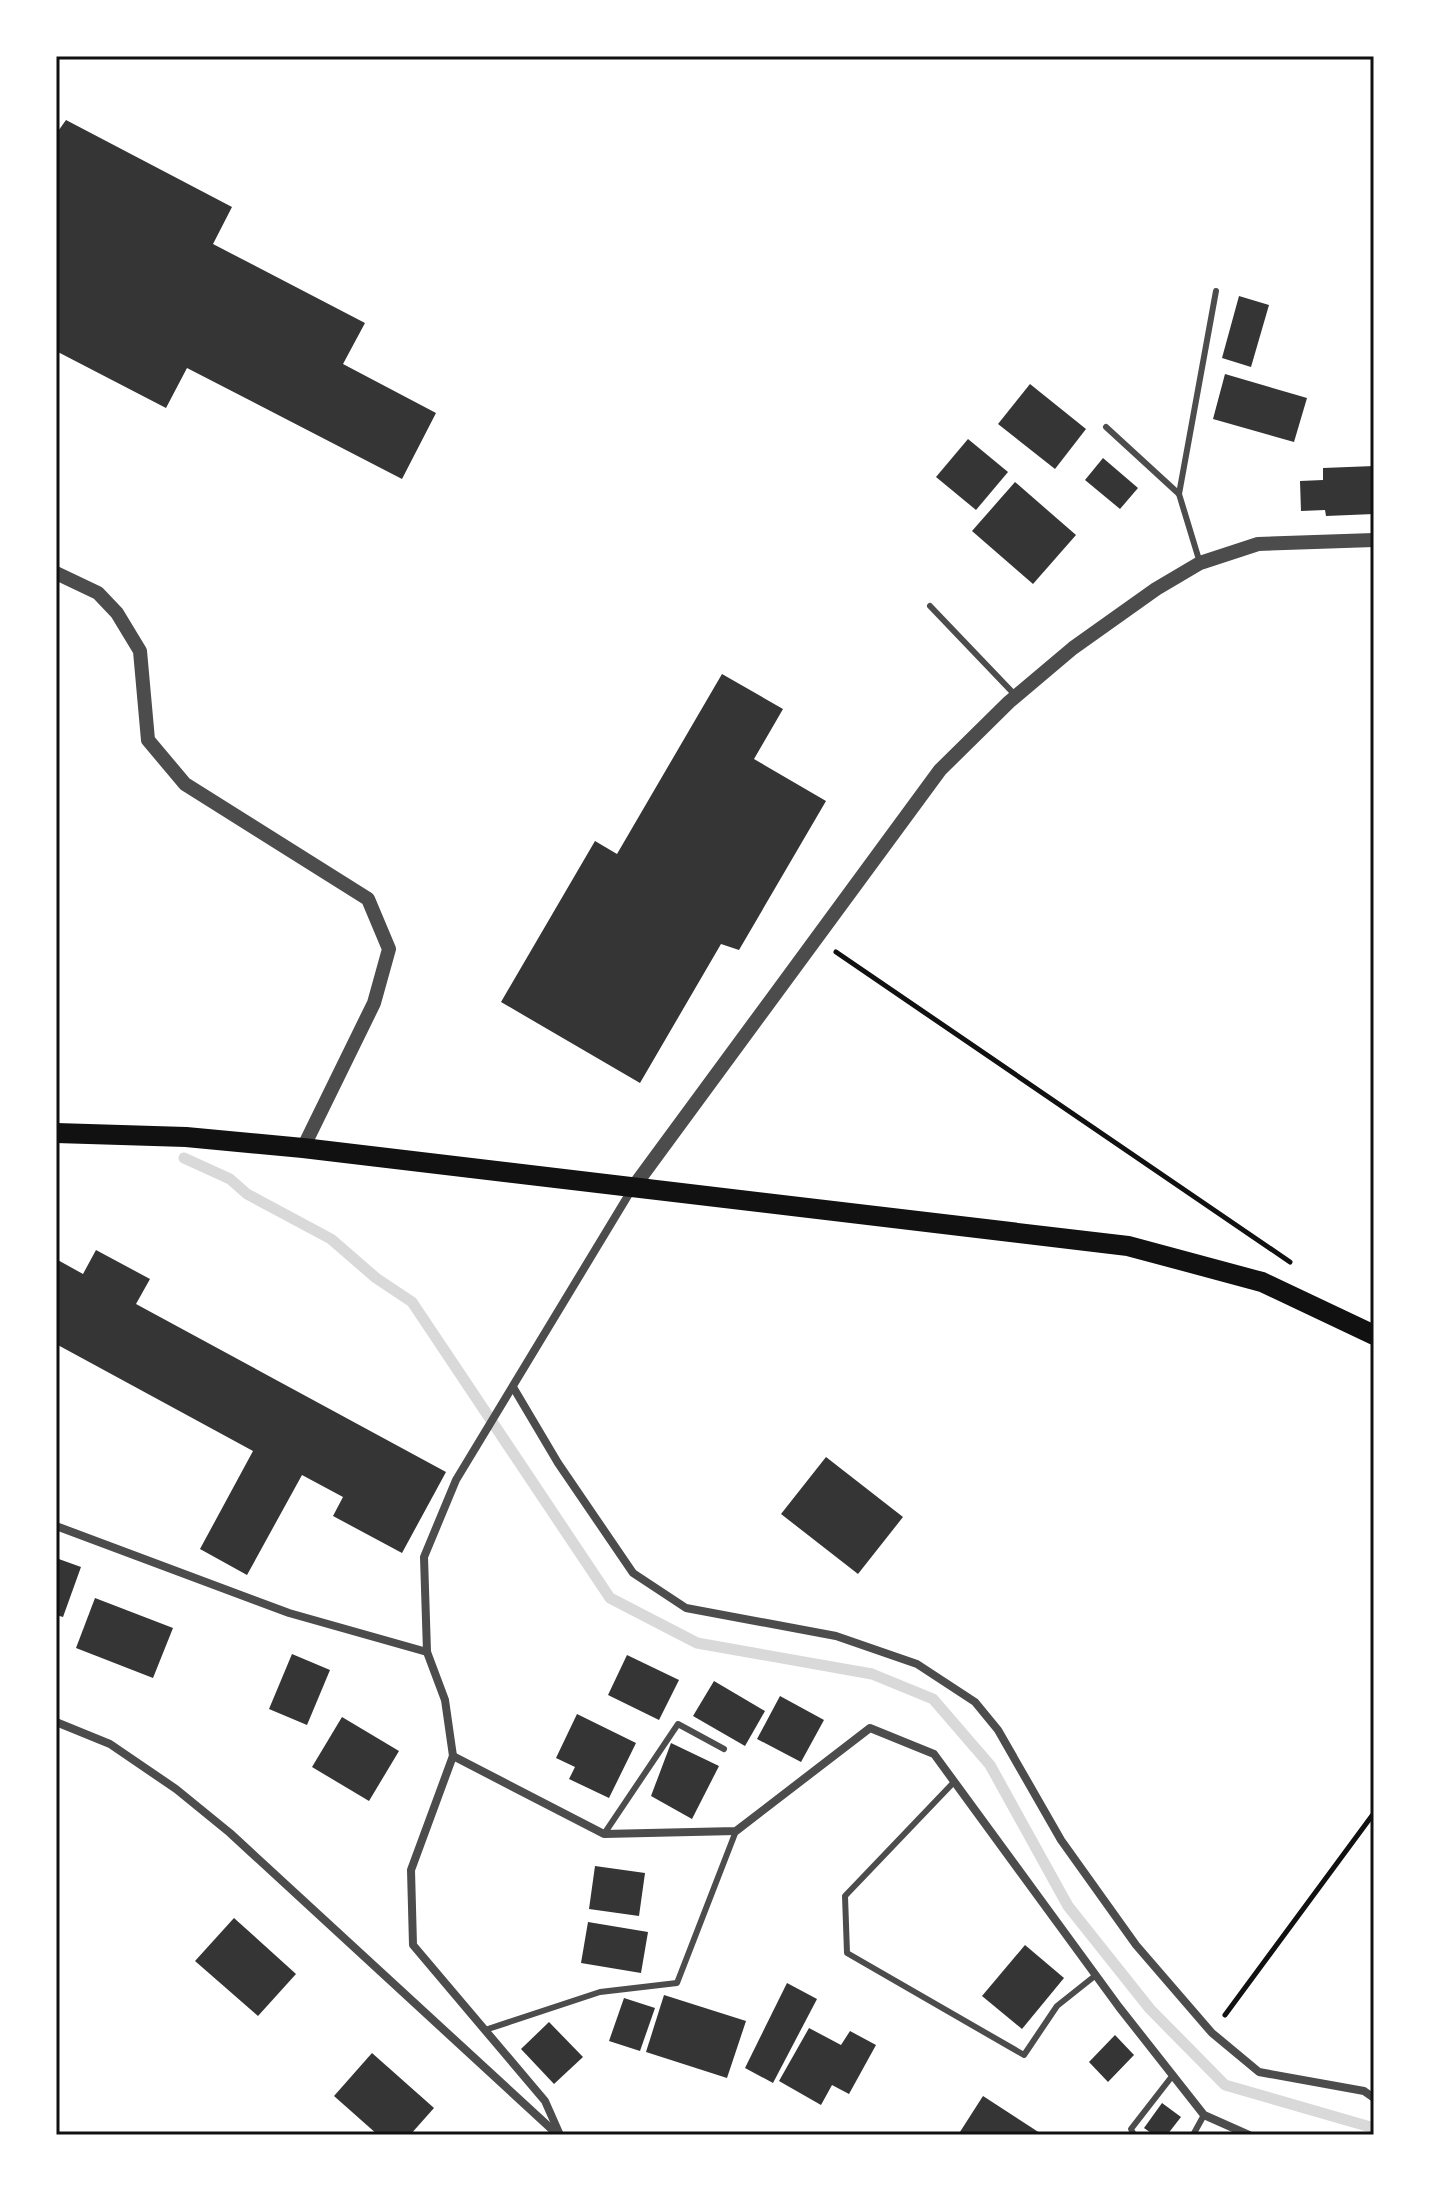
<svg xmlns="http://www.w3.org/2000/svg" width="1430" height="2191" viewBox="0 0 1430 2191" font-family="'Fira Sans',sans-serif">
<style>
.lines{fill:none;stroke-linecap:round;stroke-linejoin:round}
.stream{stroke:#d9d9d9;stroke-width:11}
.building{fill:#353535}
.path{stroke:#111;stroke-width:5}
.service{stroke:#4c4c4c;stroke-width:6}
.minor{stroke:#4c4c4c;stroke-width:8}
.tertiary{stroke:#4c4c4c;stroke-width:14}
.primary{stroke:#111;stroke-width:20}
.neatline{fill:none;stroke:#111;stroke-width:3}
</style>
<rect width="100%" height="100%" fill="#fff"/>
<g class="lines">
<!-- stream -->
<polyline class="stream" points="184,1158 230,1179 247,1194 331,1239 376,1278 412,1302 610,1598 697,1643 872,1674 933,1699 990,1765 1068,1906 1150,2009 1225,2085 1374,2128"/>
</g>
<!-- building -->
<g class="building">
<polygon points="66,120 232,207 213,244 365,323 343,364 436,413 402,479 187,368 166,408 56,351 56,134"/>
<polygon points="1239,296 1269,305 1251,367 1222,358"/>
<polygon points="1225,374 1307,398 1294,442 1213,419"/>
<polygon points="1030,384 1086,429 1055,469 998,424"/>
<polygon points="968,439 1008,472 976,510 936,477"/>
<polygon points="1103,458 1138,488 1120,509 1085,480"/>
<polygon points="1374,466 1374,514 1326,516 1325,510 1301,511 1300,481 1323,480 1323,468"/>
<polygon points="1015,482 1076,535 1033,584 972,531"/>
<polygon points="722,674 783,709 754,759 826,801 739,950 721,944 640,1083 501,1002 595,841 617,854"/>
<polygon points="96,1250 150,1279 136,1304 446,1472 402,1553 333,1516 343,1497 302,1475 247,1575 200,1549 253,1451 56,1344 56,1259 83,1274"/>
<polygon points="826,1457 903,1517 858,1574 781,1514"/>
<polygon points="56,1558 81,1567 63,1617 56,1615"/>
<polygon points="95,1598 173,1628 153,1678 76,1648"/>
<polygon points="292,1654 330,1670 307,1725 269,1709"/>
<polygon points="627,1655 679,1680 659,1720 608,1695"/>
<polygon points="714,1681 765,1711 745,1746 693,1716"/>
<polygon points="780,1696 824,1720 801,1762 757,1739"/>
<polygon points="577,1714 636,1743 609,1798 569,1779 575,1767 556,1758"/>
<polygon points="342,1717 399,1751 369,1801 312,1767"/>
<polygon points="671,1743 719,1766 692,1819 651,1796"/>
<polygon points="595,1866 645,1873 639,1916 589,1909"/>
<polygon points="234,1918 296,1974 258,2016 195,1961"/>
<polygon points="588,1922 648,1932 641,1973 581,1963"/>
<polygon points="1025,1945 1064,1978 1022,2029 982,1996"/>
<polygon points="787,1983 817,1999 773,2083 745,2068"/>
<polygon points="664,1995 746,2021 727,2078 646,2052"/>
<polygon points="624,1998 655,2008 640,2051 609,2041"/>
<polygon points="549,2022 583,2057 554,2084 521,2049"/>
<polygon points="809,2028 841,2045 850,2031 876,2045 849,2094 832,2085 821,2105 779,2081"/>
<polygon points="1115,2035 1134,2055 1108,2082 1089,2062"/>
<polygon points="372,2053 434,2108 410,2135 378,2135 334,2096"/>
<polygon points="983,2096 1043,2135 958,2135"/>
<polygon points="1162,2103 1181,2117 1167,2135 1154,2135 1144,2128"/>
</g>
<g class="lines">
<!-- path -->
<g class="path">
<polyline points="836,952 1290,1262"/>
<polyline points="1225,2015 1374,1813"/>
</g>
<!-- service -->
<g class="service">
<polyline points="1106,427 1179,494 1200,563"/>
<polyline points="1179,494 1216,291"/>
<polyline points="930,606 1016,696"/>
<polyline points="954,1782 845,1896 847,1953 1024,2055 1057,2006 1096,1975"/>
<polyline points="604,1834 678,1724 724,1749"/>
<polyline points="485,2030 600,1992 677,1983 736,1831"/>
<polyline points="1134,2135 1131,2129 1173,2075"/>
<polyline points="1193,2135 1204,2115"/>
</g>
<!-- minor -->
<g class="minor">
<polyline points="513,1387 558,1463 633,1573 686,1608 836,1636 917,1664 975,1702 998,1730 1061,1840 1136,1945 1212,2033 1259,2072 1364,2091 1374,2098"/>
<polyline points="56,1526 289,1613 427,1652"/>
<polyline points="56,1722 110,1744 176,1789 230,1833 558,2135"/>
<polyline points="453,1756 604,1834 736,1831 870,1728 934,1754 1119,2007 1204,2115 1249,2135"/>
<polyline points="560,2135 545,2101 413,1945 411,1870 453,1756 445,1700 427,1652 424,1557 456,1480 632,1189"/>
</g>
<!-- tertiary -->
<g class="tertiary">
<polyline points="56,573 98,593 117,613 140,651 148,740 185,784 368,899 389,949 374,1003 303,1148"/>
<polyline points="635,1185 940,770 1009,702 1073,648 1156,589 1200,563 1258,544 1374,540"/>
</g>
<!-- primary -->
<polyline class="primary" points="56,1133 186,1137 303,1148 1128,1246 1262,1282 1374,1335"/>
</g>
<!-- border -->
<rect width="1430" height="2191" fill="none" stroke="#ffffff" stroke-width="116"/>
<rect x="58" y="58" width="1314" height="2075" class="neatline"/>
</svg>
